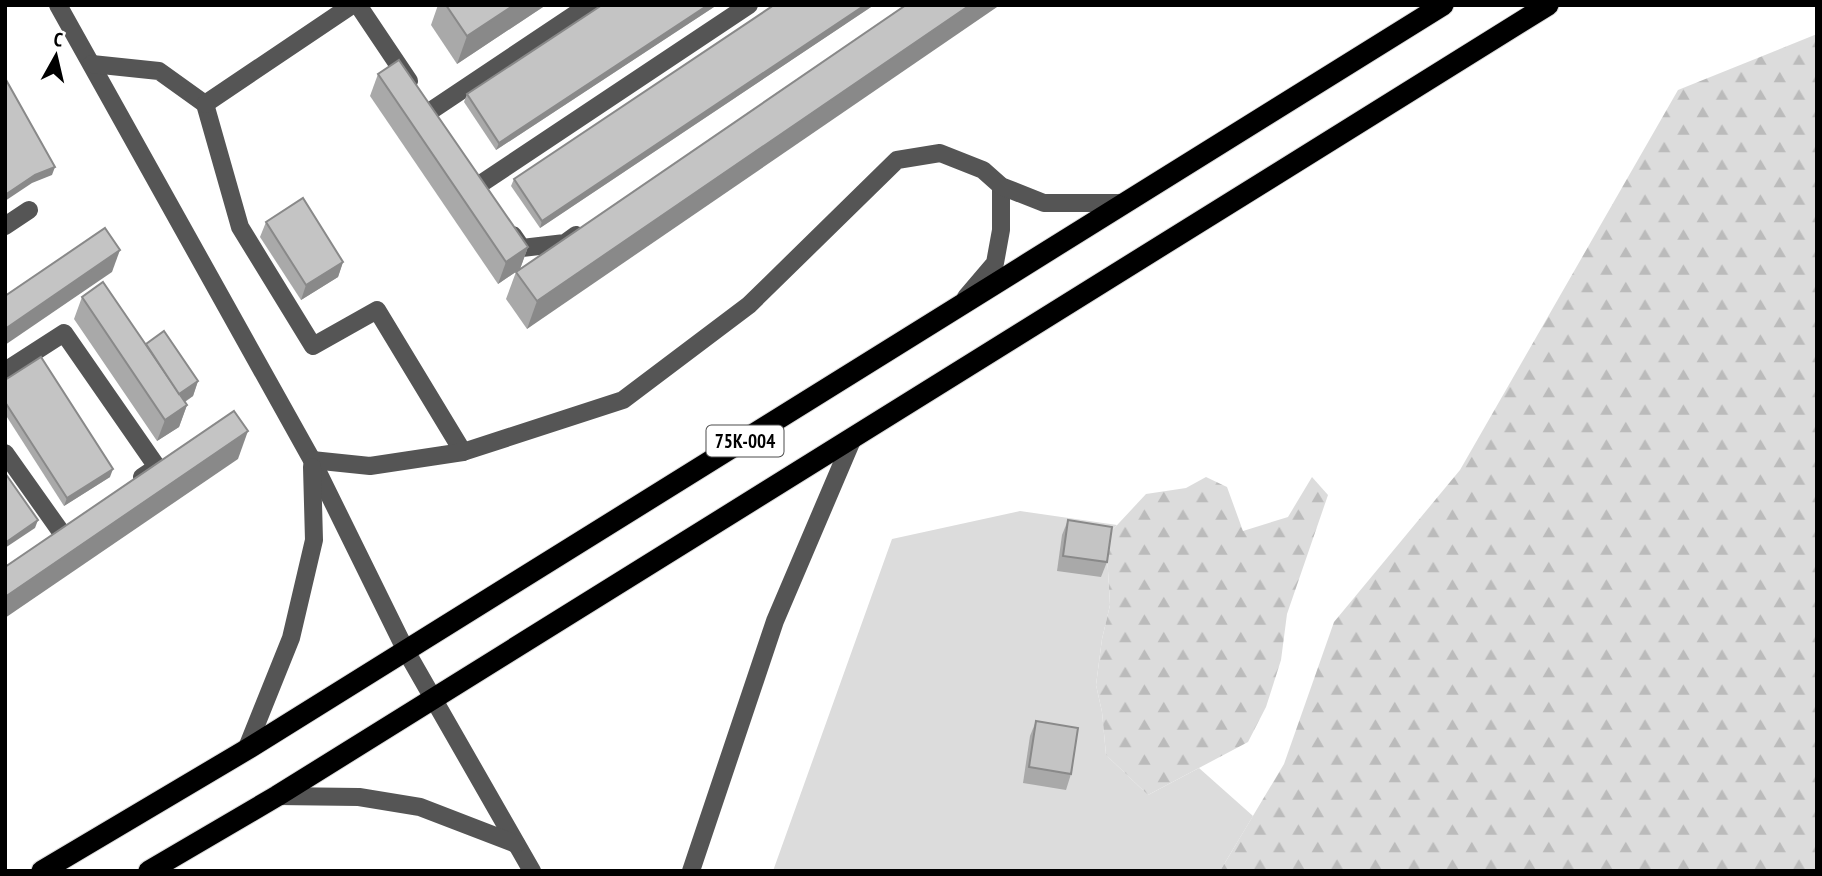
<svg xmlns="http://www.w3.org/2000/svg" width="1822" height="876" viewBox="0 0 1822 876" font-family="'PT Sans Narrow',sans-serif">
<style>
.green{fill:#dcdcdc}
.forest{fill:url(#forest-firs)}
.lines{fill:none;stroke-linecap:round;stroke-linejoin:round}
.highway-casing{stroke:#dbdbdb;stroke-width:23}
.minor{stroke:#555;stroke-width:18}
.highway{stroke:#000;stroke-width:21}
.wall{fill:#a9a9a9}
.shaded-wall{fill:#898989}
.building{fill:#c4c4c4;stroke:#898989;stroke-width:2}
.labels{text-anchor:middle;stroke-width:5;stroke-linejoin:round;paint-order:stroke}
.shield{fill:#fff;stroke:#4c4c4c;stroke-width:2}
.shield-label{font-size:19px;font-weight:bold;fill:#000}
</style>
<defs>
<pattern id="forest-firs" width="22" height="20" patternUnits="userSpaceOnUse" patternTransform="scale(1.75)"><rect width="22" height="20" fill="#dcdcdc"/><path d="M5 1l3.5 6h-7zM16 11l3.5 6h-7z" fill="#bbb"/></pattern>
</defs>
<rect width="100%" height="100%" fill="#fff"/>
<!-- green -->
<polygon class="green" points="1020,511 1117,525 1106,537 1110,605 1102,639 1096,685 1102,712 1106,755 1148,795 1199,768 1253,816 1220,871 773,871 892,539"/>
<!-- forest -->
<g class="forest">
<polygon points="1817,34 1817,871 1220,871 1284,764 1334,622 1460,470 1678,90"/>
<polygon points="1206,477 1227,487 1243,531 1288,517 1312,477 1328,495 1287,614 1281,660 1266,707 1248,742 1148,795 1106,755 1102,712 1096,685 1102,639 1110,605 1106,537 1146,494 1186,488"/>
</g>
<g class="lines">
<!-- highway casing -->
<g class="highway-casing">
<g id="highway">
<polyline points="42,871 246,750 1443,5"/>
<polyline points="149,871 277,796 1548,5"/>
</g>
</g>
<!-- minor -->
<g class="minor">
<polyline points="58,5 312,460 406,651 532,871"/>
<polyline points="358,5 409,81"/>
<polyline points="92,64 159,71 205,104 240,227 313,346 377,310 463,452"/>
<polyline points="205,104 352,5"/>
<polyline points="429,112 589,5"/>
<polyline points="479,185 749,5"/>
<polyline points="5,226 29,210"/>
<polyline points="513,235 522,248 565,243 576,235"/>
<polyline points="966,297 995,263 1001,230 1001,186"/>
<polyline points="5,371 64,333 157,467 142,477"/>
<polyline points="5,453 61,532"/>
<polyline points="312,460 370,466 463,452 623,400 749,305 897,160 940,153 983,170 1001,186 1044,203 1126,203"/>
<polyline points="246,750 291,638 314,540 312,467"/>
<polyline points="277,796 359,797 420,807 516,844"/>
<polyline points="691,871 775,621 853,438"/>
</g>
<!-- highway -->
<use href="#highway" class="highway"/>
</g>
<!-- wall -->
<g class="wall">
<polygon points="438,5 546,5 457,64 431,25"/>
<polygon points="602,5 717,5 496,150 464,102 467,94"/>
<polygon points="774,5 874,5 540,228 511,186 514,179"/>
<polygon points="906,5 527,329 506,299 516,272"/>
<polygon points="378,74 528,247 520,269 498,284 370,96"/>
<polygon points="266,222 343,262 338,277 301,300 260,237"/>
<polygon points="82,297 146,344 198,381 193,396 185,402 187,405 179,427 157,441 74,319"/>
<polygon points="5,380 110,477 64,506 5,414"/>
<polygon points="1068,520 1107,562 1101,577 1057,571 1062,535"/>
<polygon points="1036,721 1071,774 1066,790 1023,783 1030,736"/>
</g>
<!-- shaded-wall -->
<g class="shaded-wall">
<polygon points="514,5 546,5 457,64 467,36"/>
<polygon points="708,5 717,5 496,150 499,143"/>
<polygon points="865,5 874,5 540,228 542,221"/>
<polygon points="970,5 1000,5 527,329 537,301"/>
<polygon points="55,167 52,175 32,183 5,201 5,195 35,175"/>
<polygon points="528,247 520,269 498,284 506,262"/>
<polygon points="120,250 112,272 5,345 5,329"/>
<polygon points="343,262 338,277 301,300 306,285"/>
<polygon points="198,381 193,396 169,412 175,397"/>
<polygon points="187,405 179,427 157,441 165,420"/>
<polygon points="248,431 238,459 5,618 5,597"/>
<polygon points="113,469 110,477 64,506 67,498"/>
<polygon points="38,520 35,528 5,548 5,543"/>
</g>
<!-- building -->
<g class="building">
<polygon points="446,5 514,5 467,36"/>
<polygon points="602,5 708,5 499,143 467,94"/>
<polygon points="774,5 865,5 542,221 514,179"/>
<polygon points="906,5 970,5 537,301 516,272"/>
<polygon points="399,60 528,247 506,262 378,74"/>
<polygon points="5,78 55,167 35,175 5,195"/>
<polygon points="303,198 343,262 306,285 266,222"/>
<polygon points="105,228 120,250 5,329 5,296"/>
<polygon points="103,282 187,405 165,420 82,297"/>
<polygon points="164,331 198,381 179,394 146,344"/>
<polygon points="41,357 113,469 67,498 5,402 5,380"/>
<polygon points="234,411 248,431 5,597 5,567"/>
<polygon points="5,473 38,520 5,543"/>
<polygon points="1068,520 1112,527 1107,562 1063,556"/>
<polygon points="1036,721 1078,728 1071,774 1029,767"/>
</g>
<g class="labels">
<!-- shield labels -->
<rect class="shield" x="706.5" y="425.5" width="77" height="31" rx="5"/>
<g class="shield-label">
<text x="745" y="448">75К-004</text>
</g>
</g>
<!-- border -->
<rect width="1822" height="876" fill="none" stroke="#000000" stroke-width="14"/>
<!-- north arrow -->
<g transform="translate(56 56) rotate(8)" stroke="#ffffff" stroke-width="5" paint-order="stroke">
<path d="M0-5L12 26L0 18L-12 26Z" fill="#000000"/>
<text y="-10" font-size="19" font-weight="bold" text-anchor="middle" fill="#000000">С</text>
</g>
</svg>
